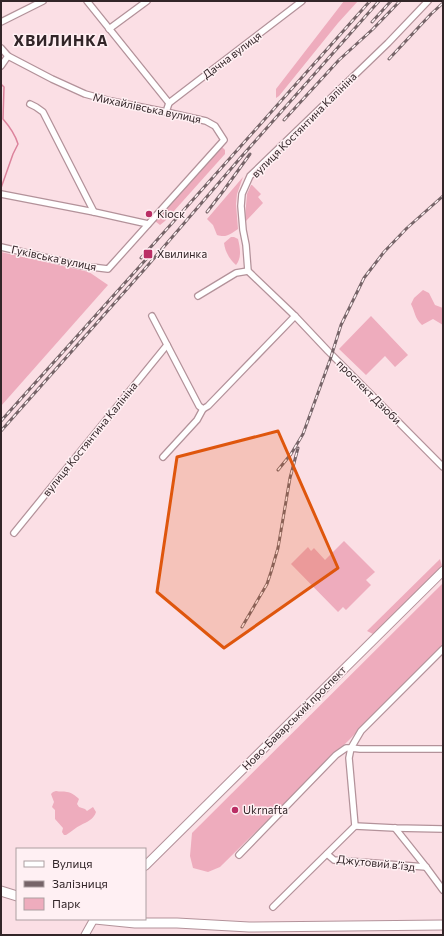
<svg xmlns="http://www.w3.org/2000/svg" width="444" height="936" viewBox="0 0 444 936" font-family="Commissioner,sans-serif">
<style>
.green{fill:#eeacbd}
.lines{fill:none;stroke-linecap:round;stroke-linejoin:round}
.stream{stroke:#dc839c;stroke-width:1.5}
.minor-casing{stroke:#b3929a;stroke-width:8}
.tertiary-casing{stroke:#b3929a;stroke-width:9}
.primary-casing{stroke:#b3929a;stroke-width:10}
.trunk-casing{stroke:#b3929a;stroke-width:11}
.minor{stroke:#fff;stroke-width:5.5}
.tertiary{stroke:#fff;stroke-width:7}
.primary{stroke:#fff;stroke-width:8}
.trunk{stroke:#fff;stroke-width:9}
.rail-casing{stroke:#766468;stroke-width:3}
.rail{stroke:#fff0f3;stroke-width:1.5;stroke-dasharray:4.5;stroke-linecap:butt}
.marked{fill:#df560d;fill-opacity:0.2;stroke:#df560d;stroke-width:3;stroke-linejoin:round}
.poi-dot{fill:#ba2e65;stroke:#fff0f3;stroke-width:1.5}
.labels{text-anchor:middle;stroke-width:3;stroke-linejoin:round;paint-order:stroke}
.street-label{font-size:11px;fill:#322528;stroke:#fff0f3}
.poi-label{font-size:11px;fill:#322528;stroke:#fff0f3;text-anchor:start}
.district-label{font-size:15px;font-weight:bold;letter-spacing:1px;fill:#322528;stroke:#fff0f3}
</style>
<rect width="100%" height="100%" fill="#fbdfe5"/>
<!-- green -->
<g class="green">
<polygon points="344,1 358,1 338,23 279,96 276,98 276,89"/>
<polygon points="222,147 225,150 225,154 165,221 160,225 155,221"/>
<path d="M243,177L237,194L236,204L238,229C230,234 227,238 217,235L213,225L207,219Z"/>
<polygon points="251,185 252,185 261,194 258,197 263,203 246,221 245,218 247,194"/>
<path d="M231,237H234L238,239C240,247 242,258 236,265C229,259 225,251 224,243Z"/>
<polygon points="1,252 89,272 108,285 1,406"/>
<path d="M423,290L429,293L435,305L443,308V325L433,319L422,325C414,317 416,314 411,304L414,298Z"/>
<polygon points="371,316 408,355 395,367 385,356 366,375 339,349"/>
<polygon points="344,541 375,572 366,580 371,585 346,610 343,607 338,612 291,564 308,547 311,551 314,548 325,560"/>
<polygon points="440,559 442,566 373,634 367,631"/>
<polygon points="443,583 443,645 349,740 220,867 208,872 193,868 190,856 192,833"/>
<path d="M56,791C60,792 63,791 67,792C71,792 76,796 79,799L77,804L79,807L85,809L87,811L93,807L96,812C94,819 87,822 81,825C76,827 71,832 66,835H64L62,832L63,828L55,819V810L52,807L54,802L51,794L53,792Z"/>
</g>
<g class="lines">
<!-- stream -->
<path class="stream" d="M1,188L13,154L18,144C15,134 10,127 3,119L4,87L2,85"/>
<!-- minor casing -->
<g class="minor-casing">
<g id="minor">
<polyline points="87,1 169,103"/>
<polyline points="1,22 43,1"/>
<polyline points="109,29 147,1"/>
<polyline points="1,48 8,56 52,79 85,94 111,101 166,112 206,121 215,126 224,140 108,269 83,266 1,247"/>
<polyline points="1,66 8,56"/>
<polyline points="30,104 36,107 43,112 94,212"/>
<polyline points="166,112 169,103 302,1"/>
<polyline points="1,194 94,212 148,224"/>
<polyline points="198,296 236,273 248,271"/>
<polyline points="152,316 199,406 203,409 208,406 295,316 248,271 246,245 243,230 241,206 242,194 250,176 388,43 428,1"/>
<polyline points="295,316 328,351 443,467"/>
<polyline points="163,457 197,420 203,409"/>
<polyline points="14,533 167,345"/>
<polyline points="355,826 395,828 443,829"/>
<polyline points="395,828 426,867 443,890"/>
<polyline points="327,854 334,860 426,867"/>
<polyline points="239,855 336,755 346,748 351,748 361,731 443,649"/>
<polyline points="273,907 355,826 349,758 351,748 360,749 443,749"/>
</g>
</g>
<!-- tertiary casing -->
<g class="tertiary-casing">
<polyline id="tertiary" points="85,935 94,919"/>
</g>
<!-- primary casing -->
<g class="primary-casing">
<polyline id="primary" points="145,866 443,571"/>
</g>
<!-- trunk casing -->
<g class="trunk-casing">
<g id="trunk">
<polyline points="1,891 17,896"/>
<polyline points="95,919 135,923 177,923 249,927 443,925"/>
</g>
</g>
<!-- minor -->
<use href="#minor" class="minor"/>
<!-- tertiary -->
<use href="#tertiary" class="tertiary"/>
<!-- primary -->
<use href="#primary" class="primary"/>
<!-- trunk -->
<use href="#trunk" class="trunk"/>
<!-- rail casing -->
<g class="rail-casing">
<g id="rail">
<polyline points="372,22 391,1"/>
<polyline points="389,59 431,14 443,3"/>
<polyline points="284,120 339,60 373,29 400,1"/>
<polyline points="207,212 224,190 250,154"/>
<polyline points="141,258 370,1"/>
<polyline points="1,421 149,256"/>
<polyline points="1,431 143,271 242,156 379,1"/>
<polyline points="278,470 291,454 303,434 330,360 341,325 364,278 384,252 407,228 443,196"/>
<polyline points="242,627 267,584 271,572 278,548 290,478 298,448"/>
</g>
</g>
<!-- rail -->
<use href="#rail" class="rail"/>
</g>
<!-- marked area -->
<path class="marked" d="M278,431L338,568L224,648L157,592L177,457Z"/>
<!-- markers -->
<g class="poi-dot">
<circle cx="149" cy="214" r="4"/>
<rect x="143" y="249" width="10" height="10" rx="2"/>
<circle cx="235" cy="810" r="4"/>
</g>
<g class="labels">
<!-- street labels -->
<g class="street-label">
<text transform="translate(232 55) rotate(-37)" y="4">Дачна вулиця</text>
<text transform="translate(147 108) rotate(12)" y="4">Михайлівська вулиця</text>
<text transform="translate(304 125) rotate(-45)" y="4">вулиця Костянтина Калініна</text>
<text transform="translate(54 258) rotate(12)" y="4">Гуківська вулиця</text>
<text transform="translate(369 392) rotate(45)" y="4">проспект Дзюби</text>
<text transform="translate(90 439) rotate(-51)" y="4">вулиця Костянтина Калініна</text>
<text transform="translate(294 718) rotate(-45)" y="4">Ново-Баварський проспект</text>
<text transform="translate(376 863) rotate(6)" y="4">Джутовий в’їзд</text>
</g>
<!-- poi labels -->
<g class="poi-label">
<text x="157" y="218">Кіоск</text>
<text x="157" y="258">Хвилинка</text>
<text x="243" y="814">Ukrnafta</text>
</g>
<!-- district labels -->
<g class="district-label">
<text x="61" y="46">ХВИЛИНКА</text>
</g>
</g>
<!-- border -->
<rect width="444" height="936" fill="none" stroke="#322528" stroke-width="4"/>
<!-- legend -->
<rect x="16" y="848" width="130" height="72" fill="#fff0f3" stroke="#ad9fa2"/>
<rect x="24" y="861" width="20" height="6" fill="#ffffff" stroke="#ad9fa2"/>
<text x="52" y="868" font-size="12" fill="#322528">Вулиця</text>
<rect x="24" y="881" width="20" height="6" fill="#766468" stroke="#ad9fa2"/>
<text x="52" y="888" font-size="12" fill="#322528">Залізниця</text>
<rect x="24" y="898" width="20" height="12" fill="#eeacbd" stroke="#ad9fa2"/>
<text x="52" y="908" font-size="12" fill="#322528">Парк</text>
</svg>
